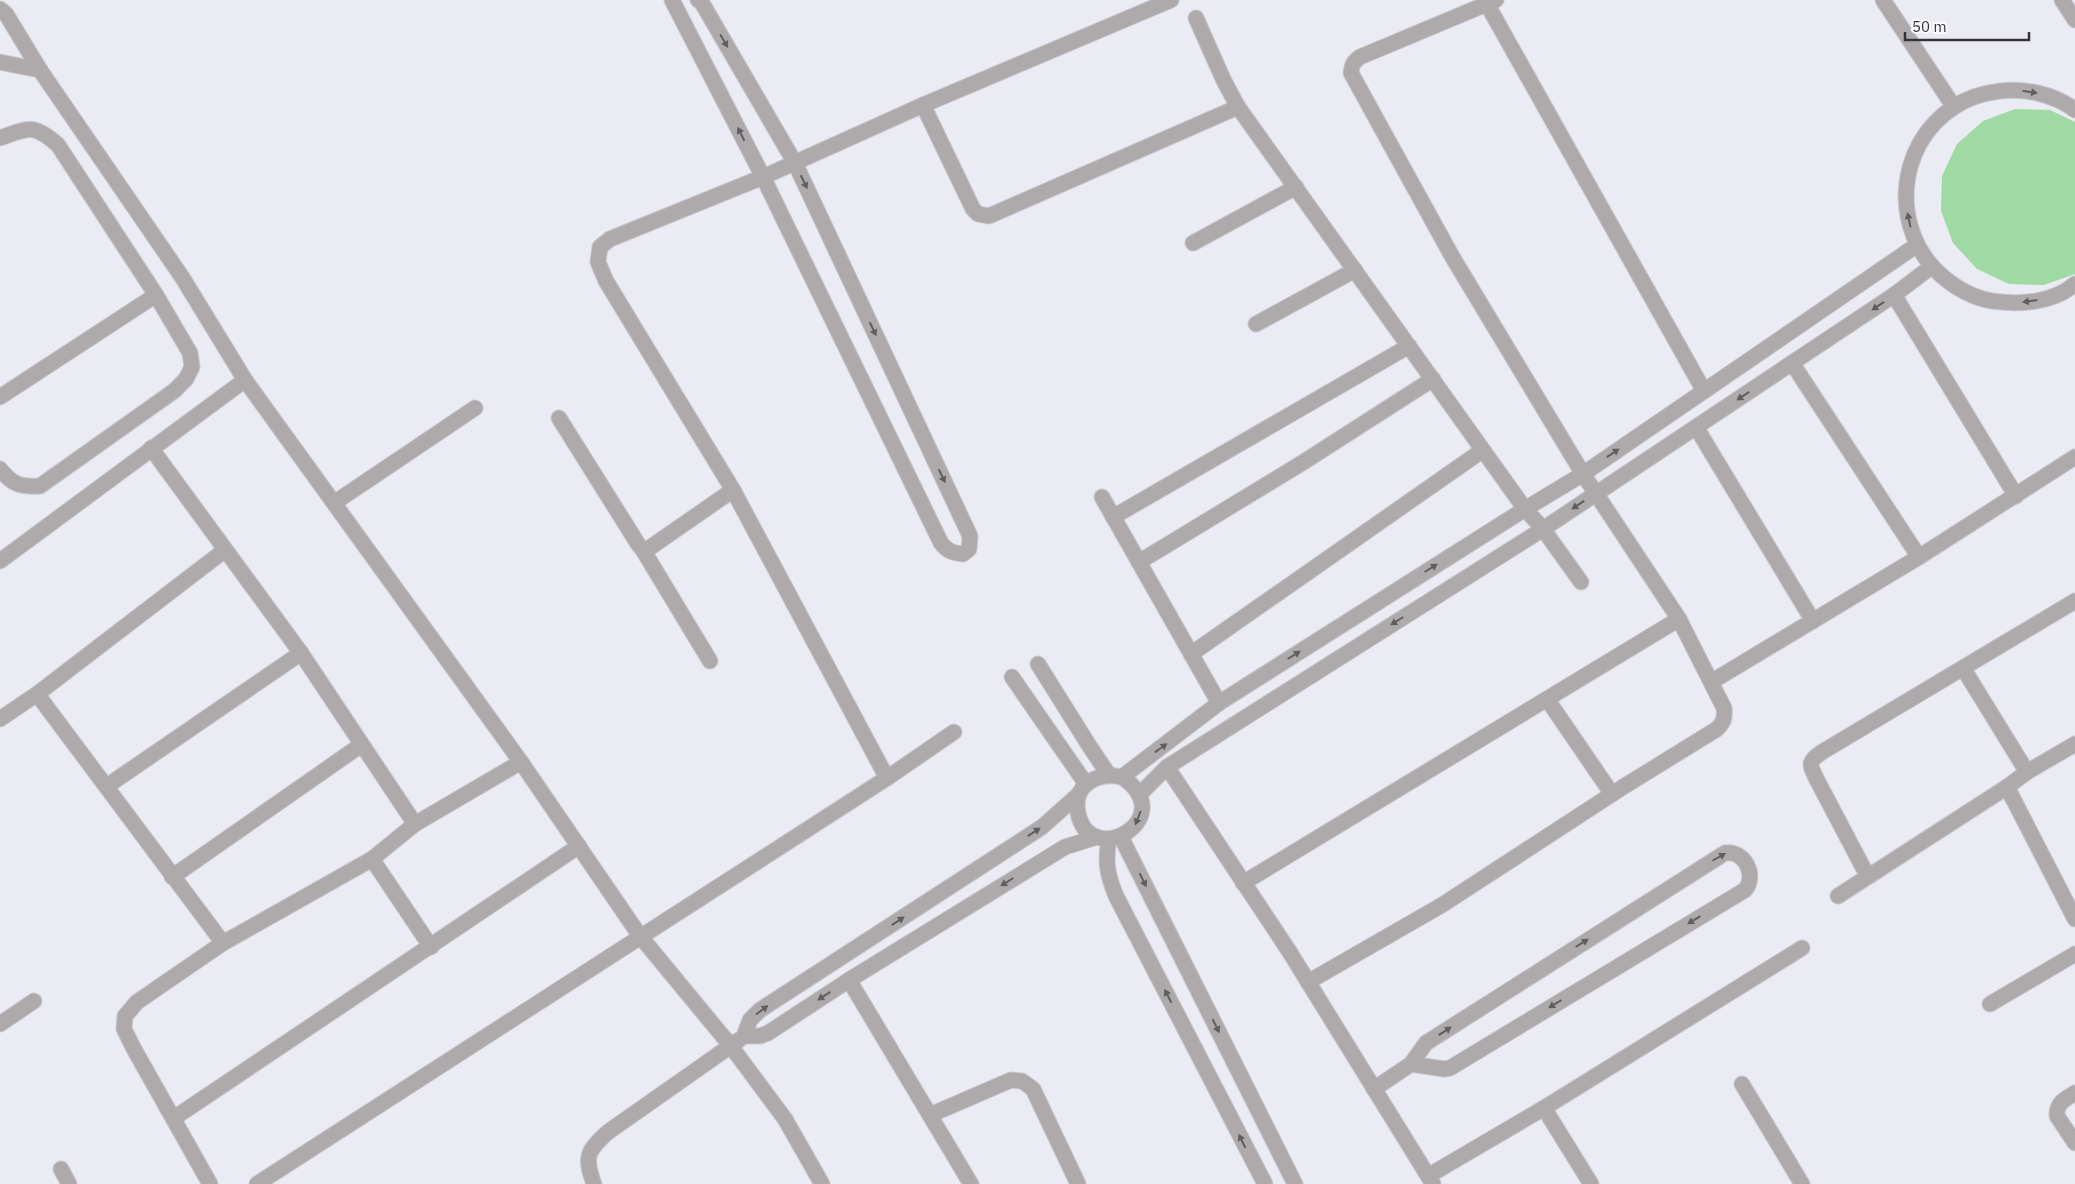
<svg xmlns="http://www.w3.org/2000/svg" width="2075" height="1184" viewBox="0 0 2075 1184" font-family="'IBM Plex Sans',sans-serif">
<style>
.green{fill:#9fd9a3}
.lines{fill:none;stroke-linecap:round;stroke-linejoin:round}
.street-casing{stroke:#c7c7ce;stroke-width:17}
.street{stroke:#aeaaab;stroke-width:15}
.oneway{fill:#5f5e60}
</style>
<rect width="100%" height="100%" fill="#ebebf3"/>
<!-- green -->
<polygon class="green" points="2015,109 2050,110 2075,122 2075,274 2044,285 2009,284 1977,269 1953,243 1941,211 1942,176 1957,144 1983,121"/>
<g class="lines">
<!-- street casing -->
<g class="street-casing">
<g id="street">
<path d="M672,0L763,177L941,543C947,551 953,553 963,554L969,549L970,536L795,163L702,3L698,0"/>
<polyline points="1883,0 1954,107"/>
<polyline points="2062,0 2075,20"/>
<polyline points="1487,4 1704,391"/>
<polyline points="0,9 6,14 40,70 182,277 245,380 521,762 640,936 730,1045 785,1119 822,1184"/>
<polyline points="1196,18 1224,81 1238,107 1525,509 1543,529 1581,582"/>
<polyline points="0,62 40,70"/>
<polyline points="923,105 973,209 978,214 989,216 1238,107"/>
<path d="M2075,110C2054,94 2025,88 2000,91C1984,93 1967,98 1954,107C1895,145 1890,231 1942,276C1956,288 1974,298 1992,301C2020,305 2053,303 2075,284"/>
<path d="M0,138C29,128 33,123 58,145L156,295L190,353L192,367L186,379L174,391L40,486C20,487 13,485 0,469"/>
<polyline points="1193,243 1296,187"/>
<polyline points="1894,295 2016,496"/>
<polyline points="1256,324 1355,270"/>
<polyline points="1792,363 1919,557"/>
<polyline points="0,397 156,295"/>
<polyline points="559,418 638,544 643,550 648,549 733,490"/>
<polyline points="1696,427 1813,621"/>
<polyline points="151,448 301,653 415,824"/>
<polyline points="1102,497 1219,703"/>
<polyline points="334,503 475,408"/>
<polyline points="1113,517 1409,346"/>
<polyline points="643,550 710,661"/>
<polyline points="0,561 245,380"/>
<polyline points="1139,562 1302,463 1433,379"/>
<polyline points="1191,654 1483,450"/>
<polyline points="1038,664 1090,747 1109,775"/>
<polyline points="1963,668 2027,772"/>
<polyline points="1012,677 1086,784"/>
<polyline points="1711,682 1919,557 2075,457"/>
<polyline points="37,694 223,943"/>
<polyline points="1547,699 1612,794"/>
<polyline points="0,719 37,694 225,550"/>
<polyline points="1167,767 1289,951 1433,1184"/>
<path d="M1122,777C1182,818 1090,871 1078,813C1072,785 1097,772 1122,777L1219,703L1525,509L1583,474L1917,245"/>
<polyline points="887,778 733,490 606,281 598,262 600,247 610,239 763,177 923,105 1171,0"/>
<polyline points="107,786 301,653"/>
<polyline points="2007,787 2075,919"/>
<polyline points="1079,794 1042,827 760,1010 750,1020 744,1036 760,1036 768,1033 849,980 1065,847 1097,837"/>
<polyline points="1139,795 1167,767 1543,529 1894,295 1931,267"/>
<polyline points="1121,837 1295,1184"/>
<path d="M1109,839C1105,862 1107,874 1116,896L1265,1184"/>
<polyline points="372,859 431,947"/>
<path d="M1867,875L1816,778C1809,763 1808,762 1822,752L2075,601"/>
<polyline points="172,877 361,745"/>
<polyline points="1243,883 1679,619"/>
<polyline points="1838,896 2007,787 2027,772 2075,744"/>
<polyline points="849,980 971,1184"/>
<path d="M1308,982L1442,905L1623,787L1717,729C1724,722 1725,718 1724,708L1679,619L1583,474L1453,258L1351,73C1352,65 1353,62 1360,57L1496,0"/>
<polyline points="1990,1004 2075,954"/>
<polyline points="0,1024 34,1001"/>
<polyline points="1742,1084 1802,1184"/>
<path d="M1374,1089L1411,1064L1426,1043L1725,853C1745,850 1757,876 1745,890L1450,1068L1444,1069L1411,1064"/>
<path d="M2075,1093C2065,1099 2056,1103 2057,1116L2075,1143"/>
<polyline points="1544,1108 1591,1184"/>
<polyline points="930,1115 1011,1080 1022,1081 1033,1089 1078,1184"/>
<polyline points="174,1118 579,846"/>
<polyline points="61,1169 69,1184"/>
<polyline points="1428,1176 1544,1108 1802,948"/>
<polyline points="210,1184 134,1049 124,1029 125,1016 137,1002 223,943 372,859 415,824 521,762"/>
<polyline points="257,1184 887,778 954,732"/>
<path d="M594,1184C584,1157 587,1151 608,1132L739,1040"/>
</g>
</g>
<!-- street -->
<use href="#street" class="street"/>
</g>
<!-- one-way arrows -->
<defs><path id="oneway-solid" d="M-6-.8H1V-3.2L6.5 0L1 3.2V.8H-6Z" transform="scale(1.25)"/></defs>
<g class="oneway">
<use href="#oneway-solid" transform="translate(724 41) rotate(60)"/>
<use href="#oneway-solid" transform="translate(2030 92) rotate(9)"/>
<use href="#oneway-solid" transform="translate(741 134) rotate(-117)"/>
<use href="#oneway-solid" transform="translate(804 182) rotate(65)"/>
<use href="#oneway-solid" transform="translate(1909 220) rotate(-102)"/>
<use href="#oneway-solid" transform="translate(2030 301) rotate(172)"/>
<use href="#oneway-solid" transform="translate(1878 306) rotate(146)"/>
<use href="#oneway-solid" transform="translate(873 329) rotate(65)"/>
<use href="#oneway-solid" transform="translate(1743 396) rotate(146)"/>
<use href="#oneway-solid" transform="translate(1613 453) rotate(-34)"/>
<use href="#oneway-solid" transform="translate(942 476) rotate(65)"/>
<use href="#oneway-solid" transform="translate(1578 505) rotate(146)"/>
<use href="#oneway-solid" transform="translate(1431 568) rotate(-32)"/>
<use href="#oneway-solid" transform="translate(1397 621) rotate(148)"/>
<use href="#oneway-solid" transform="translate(1294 655) rotate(-32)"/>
<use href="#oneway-solid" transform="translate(1161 748) rotate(-36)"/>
<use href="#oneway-solid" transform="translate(1138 818) rotate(111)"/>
<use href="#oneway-solid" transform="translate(1034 832) rotate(-33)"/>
<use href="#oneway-solid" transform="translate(1719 857) rotate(-30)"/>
<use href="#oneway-solid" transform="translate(1143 880) rotate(63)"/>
<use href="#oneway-solid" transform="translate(1007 882) rotate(148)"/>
<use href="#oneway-solid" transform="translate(1694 920) rotate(149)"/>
<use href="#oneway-solid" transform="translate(898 921) rotate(-33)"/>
<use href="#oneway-solid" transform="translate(1582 943) rotate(-32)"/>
<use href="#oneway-solid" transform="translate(824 996) rotate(147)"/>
<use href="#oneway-solid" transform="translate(1168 996) rotate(-117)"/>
<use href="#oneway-solid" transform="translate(1555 1004) rotate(149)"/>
<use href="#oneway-solid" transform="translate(762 1010) rotate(-37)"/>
<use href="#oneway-solid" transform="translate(1216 1026) rotate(63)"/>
<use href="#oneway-solid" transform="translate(1445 1031) rotate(-33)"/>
<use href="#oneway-solid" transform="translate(1242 1141) rotate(-117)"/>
</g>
<!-- scale -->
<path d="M1905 32v8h124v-8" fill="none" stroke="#353538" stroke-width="2.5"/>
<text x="1912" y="32" font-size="15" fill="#353538" stroke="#f9f9ff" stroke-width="4" paint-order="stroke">50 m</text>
</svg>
